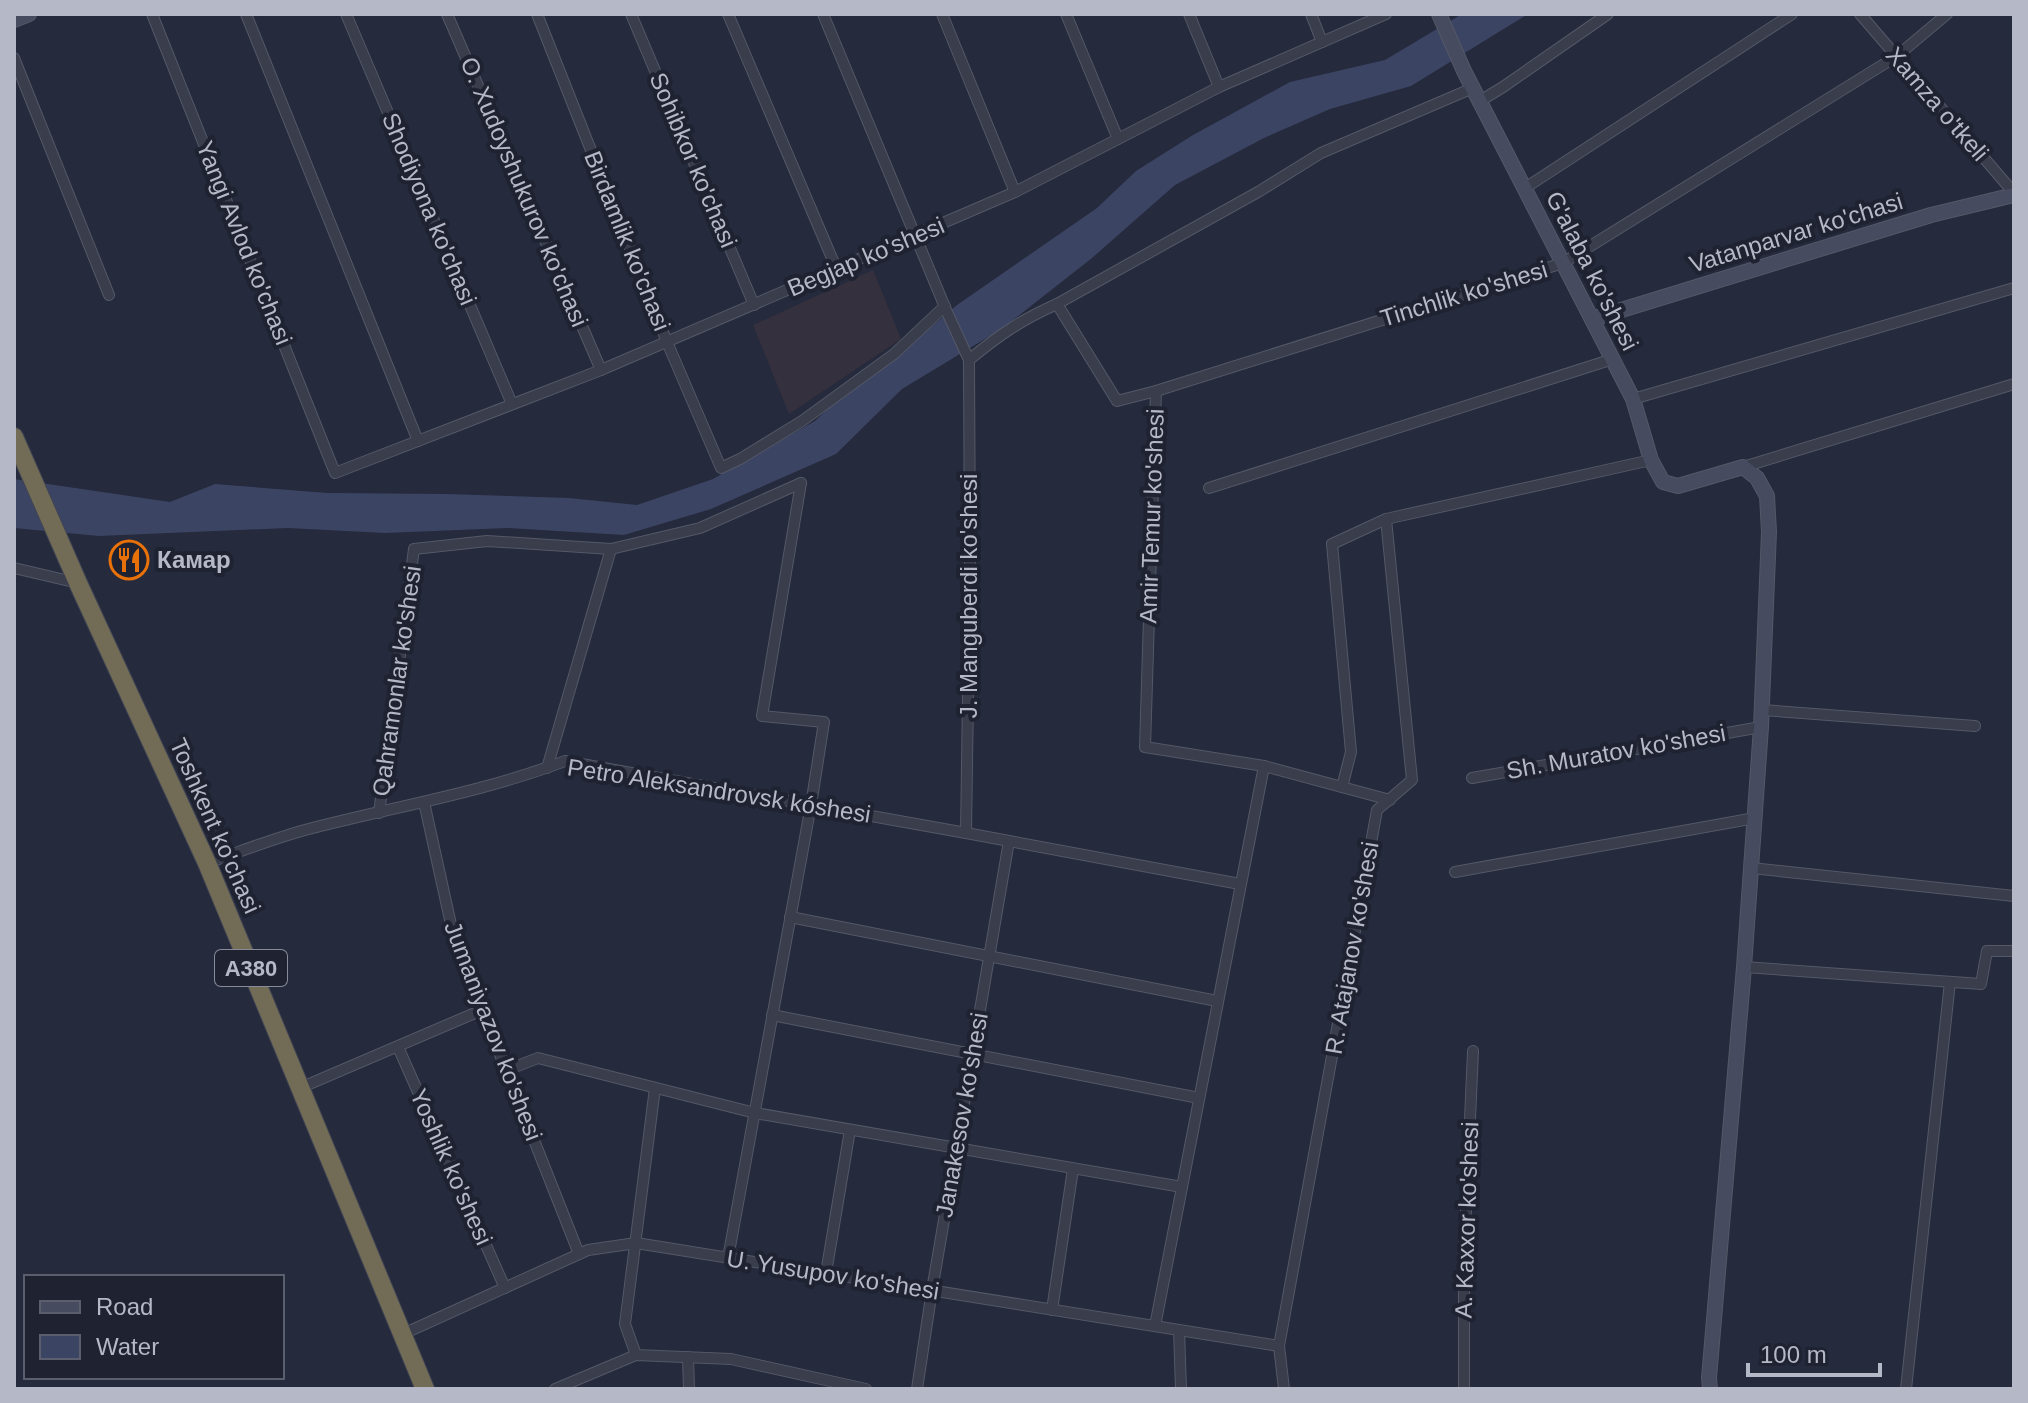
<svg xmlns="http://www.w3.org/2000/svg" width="2028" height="1403" viewBox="0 0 2028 1403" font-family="Arial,sans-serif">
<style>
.medical{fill:#35303e}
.water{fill:#3c4464}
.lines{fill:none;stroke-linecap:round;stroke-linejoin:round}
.street-casing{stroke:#545867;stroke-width:12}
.secondary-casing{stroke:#545867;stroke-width:16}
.highway-casing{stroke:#414554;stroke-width:20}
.street{stroke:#393d4c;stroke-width:10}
.secondary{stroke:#474b5f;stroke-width:14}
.highway{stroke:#726c56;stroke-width:18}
.labels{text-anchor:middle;stroke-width:8;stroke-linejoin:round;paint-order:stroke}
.shield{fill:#1e2231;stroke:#888b9a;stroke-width:2}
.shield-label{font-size:22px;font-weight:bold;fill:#b5b8c7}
.street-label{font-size:24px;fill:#b5b8c7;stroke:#1e2231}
.poi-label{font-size:24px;font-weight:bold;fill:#b5b8c7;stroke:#1e2231;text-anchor:start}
</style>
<rect width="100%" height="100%" fill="#252a3c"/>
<!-- medical -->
<polygon class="medical" points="873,270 901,339 789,414 753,325"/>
<!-- water -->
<polygon class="water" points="1462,14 1528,14 1411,86 1330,109 1264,138 1175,185 1092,258 1003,328 902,389 836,454 711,509 624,535 507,528 385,533 288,528 99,536 14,528 14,479 170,502 215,484 327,493 445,494 569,498 637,505 713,479 815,421 838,399 895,358 957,305 1097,208 1136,171 1193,135 1290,82 1385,60"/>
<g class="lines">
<!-- street casing -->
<g class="street-casing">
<g id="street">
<polyline points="152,14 335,473 601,370 1015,192 1219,87 1386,14"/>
<polyline points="246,14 418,441"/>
<polyline points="346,14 512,404"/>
<polyline points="447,14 601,370"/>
<polyline points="537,14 667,342 721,468 740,459 802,421 894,354 945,306"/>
<polyline points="631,14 754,305"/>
<polyline points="728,14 837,270"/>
<polyline points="823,14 947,312 969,360 970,560 966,833"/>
<polyline points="942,14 1015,192"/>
<polyline points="1066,14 1118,139"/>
<polyline points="1189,14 1219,87"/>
<polyline points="1311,14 1322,42"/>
<polyline points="1860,14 2014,193"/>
<polyline points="14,58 109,295"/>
<polyline points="1480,101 1503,87 1608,14"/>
<polyline points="1525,188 1792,14"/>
<polyline points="1057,304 1117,401 1156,391 1145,747 1264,766 1390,800"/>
<path d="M969,360C999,335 1021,320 1057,304L1258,192L1321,153L1473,88"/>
<polyline points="1156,391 1563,263 1897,56 1947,14"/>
<polyline points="1633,399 2014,288"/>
<polyline points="1743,467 2014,384"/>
<polyline points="1209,488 1613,359"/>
<polyline points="14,568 78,583"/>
<polyline points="1762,710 1975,726"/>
<polyline points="547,768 611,549"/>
<polyline points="1472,778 1761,727"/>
<polyline points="1342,787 1351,752 1332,544 1386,519 1651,460"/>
<polyline points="424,802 454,938 579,1254"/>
<polyline points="379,813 414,549 487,541 611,549 700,528 801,483"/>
<path d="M207,863C239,852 272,839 305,830C392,807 481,793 565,761L966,833L1240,884"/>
<polyline points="1751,868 2014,896"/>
<polyline points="1455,872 1755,818"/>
<polyline points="790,917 1217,1001"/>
<polyline points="1744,967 1981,984 1987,951 2014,951"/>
<polyline points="772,1015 1199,1098"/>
<polyline points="398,1047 505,1288"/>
<polyline points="507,1070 538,1058 755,1113 1182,1187"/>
<polyline points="300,1088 482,1010"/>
<polyline points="728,1258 811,805 824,722 762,716 801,483"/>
<polyline points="826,1273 850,1130"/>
<polyline points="1052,1310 1073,1169"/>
<polyline points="1155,1326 1264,766"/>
<polyline points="1179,1330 1181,1389"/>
<polyline points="403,1334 588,1250 636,1243 1279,1346"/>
<polyline points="636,1355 625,1324 655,1088"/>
<polyline points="688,1357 689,1389"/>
<polyline points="555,1389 636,1355 731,1359 866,1389"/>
<polyline points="917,1389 932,1290 1009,841"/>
<polyline points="1284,1389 1279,1346 1377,810 1412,780 1386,519"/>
<polyline points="1464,1389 1464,1256 1473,1051"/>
<polyline points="1906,1389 1950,982"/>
</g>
</g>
<!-- secondary casing -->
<g class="secondary-casing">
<g id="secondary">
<polyline points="1439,14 1464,71 1633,399 1651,460 1663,482 1678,486 1743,467 1757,478 1767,496 1769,532 1761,727 1744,967 1709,1378 1710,1389"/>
<polyline points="14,20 29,14"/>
<polyline points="1592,319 1931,215 2014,195"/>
</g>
</g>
<!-- highway casing -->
<g class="highway-casing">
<polyline id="highway" points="14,437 78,583 207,863 425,1389"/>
</g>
<!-- street -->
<use href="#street" class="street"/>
<!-- secondary -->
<use href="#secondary" class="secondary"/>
<!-- highway -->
<use href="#highway" class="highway"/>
</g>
<!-- icons -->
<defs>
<g id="restaurant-ring" transform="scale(2)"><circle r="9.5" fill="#1e2231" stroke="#e8710a" stroke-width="1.5"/><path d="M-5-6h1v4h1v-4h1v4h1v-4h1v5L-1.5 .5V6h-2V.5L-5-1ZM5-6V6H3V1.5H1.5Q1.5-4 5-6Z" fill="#e8710a"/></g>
</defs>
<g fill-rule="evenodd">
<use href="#restaurant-ring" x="129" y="560"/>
</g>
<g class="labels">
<!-- shield labels -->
<rect class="shield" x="215" y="950" width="72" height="36" rx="6"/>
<g class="shield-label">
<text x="251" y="976">A380</text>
</g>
<!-- street labels -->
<g class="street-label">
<text transform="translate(1937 104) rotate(49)" y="8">Xamza o'tkeli</text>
<text transform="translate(693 160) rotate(67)" y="8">Sohibkor ko'chasi</text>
<text transform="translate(524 192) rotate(67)" y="8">O. Xudoyshukurov ko'chasi</text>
<text transform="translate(429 209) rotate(67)" y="8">Shodiyona ko'chasi</text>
<text transform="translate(1796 233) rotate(-17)" y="8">Vatanparvar ko'chasi</text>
<text transform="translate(627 241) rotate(68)" y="8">Birdamlik ko'chasi</text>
<text transform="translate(244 243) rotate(68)" y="8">Yangi Avlod ko'chasi</text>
<text transform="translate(866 257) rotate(-23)" y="8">Begjap ko'shesi</text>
<text transform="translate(1592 271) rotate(63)" y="8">G'alaba ko'shesi</text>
<text transform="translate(1464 294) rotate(-17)" y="8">Tinchlik ko'shesi</text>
<text transform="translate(1152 516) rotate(-88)" y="8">Amir Temur ko'shesi</text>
<text transform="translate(969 596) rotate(-90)" y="8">J. Manguberdi ko'shesi</text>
<text transform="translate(397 681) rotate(-82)" y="8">Qahramonlar ko'shesi</text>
<text transform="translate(1616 752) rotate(-10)" y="8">Sh. Muratov ko'shesi</text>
<text transform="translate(719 791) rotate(9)" y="8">Petro Aleksandrovsk kóshesi</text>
<text transform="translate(215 826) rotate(66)" y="8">Toshkent ko'chasi</text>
<text transform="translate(1352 948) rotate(-80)" y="8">R. Atajanov ko'shesi</text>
<text transform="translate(493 1031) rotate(69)" y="8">Jumaniyazov ko'shesi</text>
<text transform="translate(962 1115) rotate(-80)" y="8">Janakesov ko'shesi</text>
<text transform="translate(451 1167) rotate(66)" y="8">Yoshlik ko'shesi</text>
<text transform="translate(1467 1220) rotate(-88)" y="8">A. Kaxxor ko'shesi</text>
<text transform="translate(833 1275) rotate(9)" y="8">U. Yusupov ko'shesi</text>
</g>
<!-- poi labels -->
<g class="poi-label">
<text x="157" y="568">Камар</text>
</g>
</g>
<!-- border -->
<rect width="2028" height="1403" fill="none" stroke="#b5b8c7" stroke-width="32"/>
<!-- legend -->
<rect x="24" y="1275" width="260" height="104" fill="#1e2231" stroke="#5a5e6d" stroke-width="2"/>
<rect x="40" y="1301" width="40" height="12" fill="#474b5f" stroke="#5a5e6d" stroke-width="2"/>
<text x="96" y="1315" font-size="24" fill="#b5b8c7">Road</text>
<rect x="40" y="1335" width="40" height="24" fill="#3c4464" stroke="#5a5e6d" stroke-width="2"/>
<text x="96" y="1355" font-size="24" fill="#b5b8c7">Water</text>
<!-- scale -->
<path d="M1748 1363v12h132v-12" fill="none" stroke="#b5b8c7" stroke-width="4"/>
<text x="1760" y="1363" font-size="24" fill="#b5b8c7" stroke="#1e2231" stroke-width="6" paint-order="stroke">100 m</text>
</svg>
